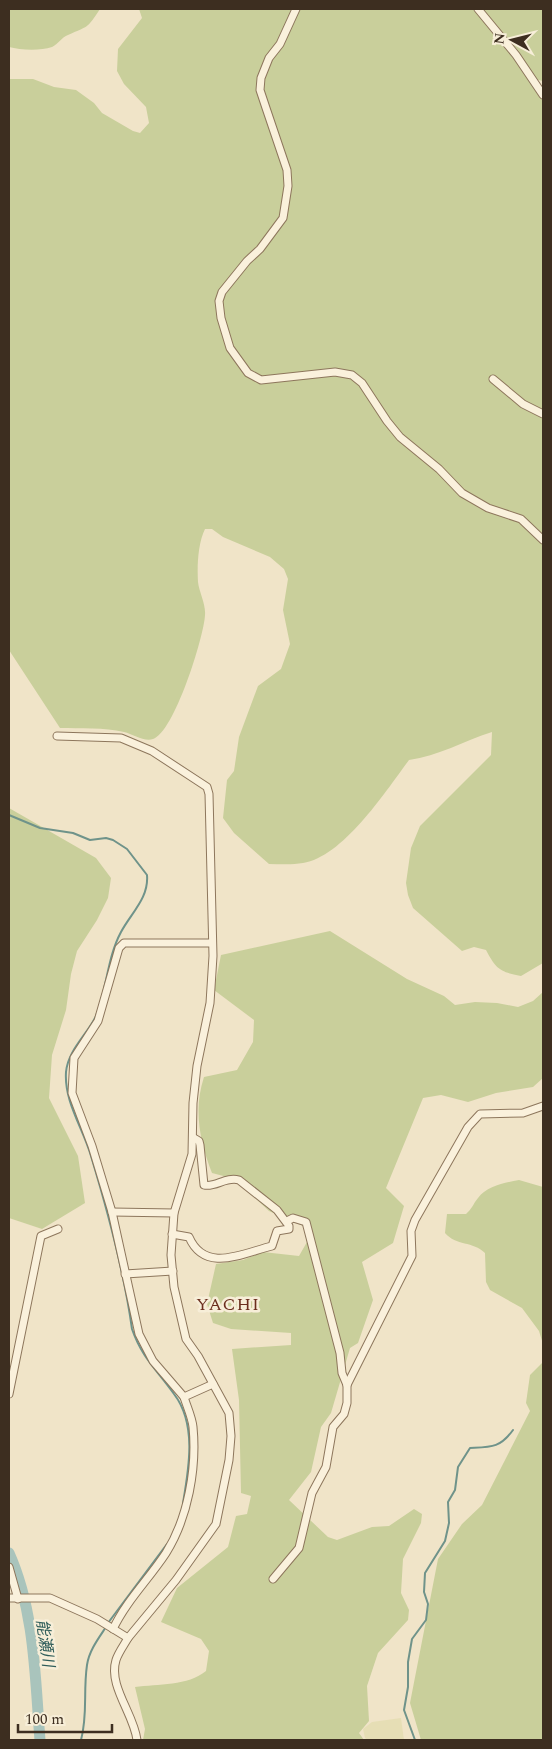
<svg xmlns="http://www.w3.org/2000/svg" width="552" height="1749" viewBox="0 0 552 1749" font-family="Spectral,'Noto Sans JP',serif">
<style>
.farmland{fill:#e6deb5}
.green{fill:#c9cf9b}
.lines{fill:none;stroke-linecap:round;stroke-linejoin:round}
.stream{stroke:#6f938a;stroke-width:2}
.river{stroke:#a9c4bc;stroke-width:11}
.minor-casing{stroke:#8d765c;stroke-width:9}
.minor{stroke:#faf1dc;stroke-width:7}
.labels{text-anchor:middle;stroke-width:5;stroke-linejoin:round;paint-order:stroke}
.water-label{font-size:16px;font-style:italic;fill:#2f5d5a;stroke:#f7eed8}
.quarter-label{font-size:18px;letter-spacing:1px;fill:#6b2e1e;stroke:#f7eed8}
</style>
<rect width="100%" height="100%" fill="#f0e4c8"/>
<!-- farmland -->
<polygon class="farmland" points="401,1718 404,1740 367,1740 365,1738 363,1729 372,1722"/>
<!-- green -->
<g class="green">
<path d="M9,9H100C87,29 88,26 68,35C62,37 58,44 52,47C40,51 20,50 9,47Z"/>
<path d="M139,9H543V81L534,79L543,94V963L521,976C500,972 496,969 486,950L474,947L462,951L413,908L408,895L406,883L411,848L420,826L491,755L492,732C464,741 438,756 409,760C386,791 343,857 303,863C292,865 280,864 269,864L234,833L223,818L227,780L234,771L239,737L258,686L281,669L290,644L283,610L288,579L284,569L270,557L223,537L212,529H205C198,543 197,566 198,582C199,592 206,604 205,615C204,637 174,733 153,739C144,742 133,734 124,732C104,727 80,729 60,728L9,650V79H33L54,87L76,90L94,103L102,113L133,131L140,133L149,123L146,107L124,84L117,71L118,49L142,18Z"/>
<polygon points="9,808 96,858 111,878 108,898 97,920 77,951 71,974 66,1010 52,1055 49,1098 78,1156 85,1203 42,1229 9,1218"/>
<path d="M330,931L407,979L444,996L455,1005L475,1002L497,1003L518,1007L533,1001L543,992V1078L533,1087L496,1093L468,1102L441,1095L423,1098L386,1188L404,1206L393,1243L362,1262L373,1300L358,1343L350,1348L331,1413L321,1427L311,1472L289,1500L328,1537L337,1540L372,1527L389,1526L414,1509L422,1514L421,1523L403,1559L401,1593L409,1610L408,1620L378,1653L367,1686L369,1721L359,1733L364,1740H143L145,1729L135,1687C158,1684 188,1686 206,1671L209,1651L201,1639L161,1622L177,1588L228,1547L236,1516L247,1514L251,1496L241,1493L239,1400L232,1349L291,1345V1333L231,1329L213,1323L207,1304L216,1264L243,1260L263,1252L299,1256L307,1242L303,1226L269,1211L235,1179L212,1173C200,1142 193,1110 204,1077L237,1070L253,1042L254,1020L214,990L221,955Z"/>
<path d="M519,1180L543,1187V1344L539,1331L522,1308L490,1290L486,1282L485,1253C473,1241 456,1246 445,1233L447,1214H466C472,1209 473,1204 478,1198C487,1186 504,1183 519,1180Z"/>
<polygon points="543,1362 543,1740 421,1740 410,1703 438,1559 462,1524 482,1505 530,1411 526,1403 530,1375"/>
</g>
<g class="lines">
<!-- stream -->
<g class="stream">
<path d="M9,815L40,828L73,833L90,840L106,838L113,840L127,849L147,875C149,898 131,913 121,932C107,958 107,989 96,1016C87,1035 68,1050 66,1072C64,1102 83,1128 91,1156C108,1212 124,1271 132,1329C142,1358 157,1370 174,1394C197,1424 189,1468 183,1503"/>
<polyline points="108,1623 167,1544"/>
<path d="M81,1740C88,1714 83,1692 87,1665C89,1651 98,1639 106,1627"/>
<path d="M415,1740L404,1710L408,1687V1662L412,1639L426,1620L428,1604L424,1592L425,1573L445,1541L449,1523L448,1502L455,1490L458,1467L470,1448C491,1447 500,1448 513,1430"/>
</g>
<!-- river -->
<path class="river" d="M9,1553C35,1611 35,1678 40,1740"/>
<!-- minor casing -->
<g class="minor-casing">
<g id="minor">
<polyline points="296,9 280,44 269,58 261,78 260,90 266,108 287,170 288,186 283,218 260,249 247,261 222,292 219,301 221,318 230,348 248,373 261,380 335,372 352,375 362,383 387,421 400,437 439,469 462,493 488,508 521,519 543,540"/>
<polyline points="478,9 516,55 543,95"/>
<polyline points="493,379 523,404 543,414"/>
<polyline points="57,736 121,738 152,751 207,787 209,794 213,956 210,1003 197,1066 193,1103 192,1154 174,1213 171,1255 174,1287 186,1339 198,1356 229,1413 231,1436 229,1460 216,1524 176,1580 128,1638"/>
<polyline points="112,1212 174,1213"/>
<path d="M172,1234L189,1237C205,1274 243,1253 272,1246L277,1231L289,1229V1226L277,1210L239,1180C226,1176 215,1188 204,1185L200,1145L199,1141L194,1138"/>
<polyline points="125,1274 173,1271"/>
<polyline points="347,1385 412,1256 411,1231 415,1220 468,1127 480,1114 523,1113 543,1106"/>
<polyline points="9,1394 41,1236 58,1229"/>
<polyline points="184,1397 153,1361 139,1334 112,1212 92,1146 72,1093 74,1058 98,1021 119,948 124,943 211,943"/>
<polyline points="9,1567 18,1599"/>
<polyline points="273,1579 299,1548 312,1493 326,1467 333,1427 344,1414 347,1403 347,1385 342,1373 340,1353 306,1222 293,1218 287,1221"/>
<path d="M9,1598H50L97,1619L128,1638C124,1645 118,1653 116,1660C108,1686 134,1714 137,1740"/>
<path d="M113,1629C127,1600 149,1579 166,1553C188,1518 197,1468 193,1427C192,1417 187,1407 184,1397L213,1384"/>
</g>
</g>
<!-- minor -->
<use href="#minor" class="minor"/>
</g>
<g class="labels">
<!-- water labels -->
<g class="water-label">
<text transform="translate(46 1643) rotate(82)" y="6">能瀬川</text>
</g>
<!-- quarter labels -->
<g class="quarter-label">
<text x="228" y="1310">YACHI</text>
</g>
</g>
<!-- border -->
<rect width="552" height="1749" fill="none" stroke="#3d2e20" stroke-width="20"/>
<!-- north arrow -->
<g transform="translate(512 40) rotate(277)" stroke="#f7eed8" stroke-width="4" paint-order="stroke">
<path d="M0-4L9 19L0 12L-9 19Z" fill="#3d2e20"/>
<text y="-8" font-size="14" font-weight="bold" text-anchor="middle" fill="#3d2e20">N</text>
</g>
<!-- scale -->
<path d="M18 1724v8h94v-8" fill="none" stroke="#3d2e20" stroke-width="2.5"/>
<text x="25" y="1724" font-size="15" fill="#3d2e20" stroke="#f7eed8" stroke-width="4" paint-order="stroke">100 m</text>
</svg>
